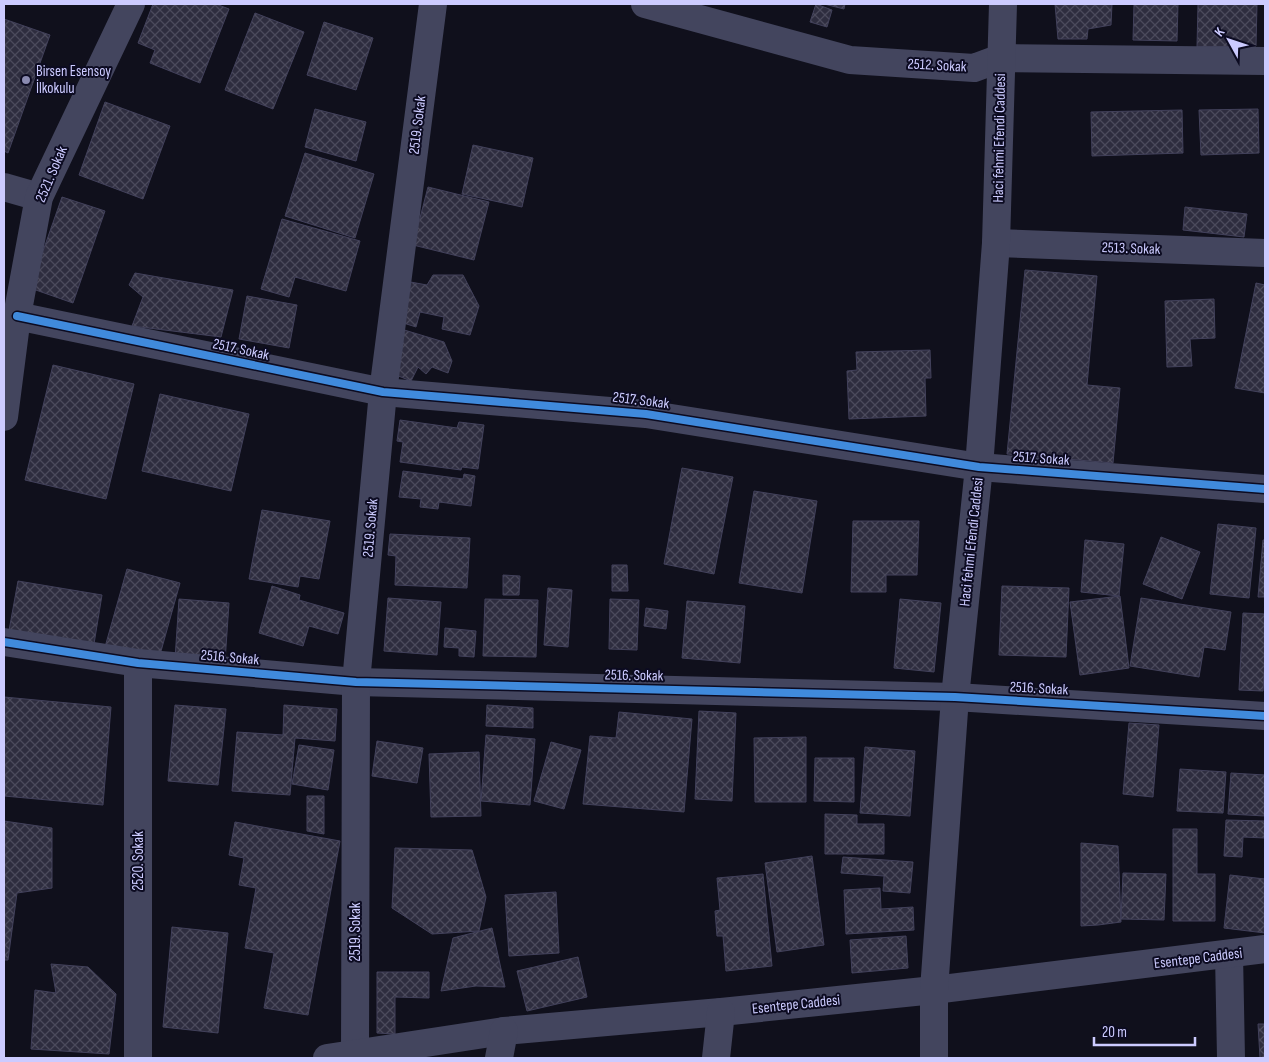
<svg xmlns="http://www.w3.org/2000/svg" width="1269" height="1062" viewBox="0 0 1269 1062" font-family="'Sofia Sans Condensed',sans-serif">
<style>
.building{fill:url(#building-cross-hatch);stroke:#42415b}
.lines{fill:none;stroke-linecap:round;stroke-linejoin:round}
.minor{stroke:#43455e;stroke-width:28}
.cycleway-casing{stroke:#0c0b21;stroke-width:11}
.cycleway{stroke:#408adc;stroke-width:8}
.poi-dot{fill:#8a8ab0;stroke:#0c0b21;stroke-width:2}
.labels{text-anchor:middle;stroke-width:4;stroke-linejoin:round;paint-order:stroke}
.street-label{font-size:15px;fill:#cccbff;stroke:#0c0b21}
.poi-label{font-size:15px;fill:#cccbff;stroke:#0c0b21;text-anchor:start}
</style>
<defs>
<pattern id="building-cross-hatch" width="8" height="8" patternUnits="userSpaceOnUse" patternTransform="scale(1.25)"><rect width="8" height="8" fill="#2e2d3f"/><path d="M0 0l8 8M0 8l8-8" fill="none" stroke="#4b4a5c"/></pattern>
</defs>
<rect width="100%" height="100%" fill="#10101c"/>
<!-- building -->
<g class="building">
<polygon points="153,4 216,4 229,9 200,83 150,63 155,50 138,43"/>
<polygon points="816,4 832,10 827,27 810,22"/>
<polygon points="824,4 845,4 844,9"/>
<polygon points="1055,4 1112,4 1111,25 1088,29 1087,39 1058,39"/>
<polygon points="1134,4 1178,4 1177,41 1133,40"/>
<polygon points="1198,4 1257,4 1256,46 1197,47"/>
<polygon points="255,13 304,32 273,109 225,90"/>
<polygon points="4,19 50,35 8,153 4,151"/>
<polygon points="324,22 373,38 356,90 307,75"/>
<polygon points="105,102 170,126 143,199 79,175"/>
<polygon points="315,109 366,122 356,161 305,147"/>
<polygon points="1258,109 1259,153 1201,155 1199,110"/>
<polygon points="1182,110 1183,153 1092,156 1091,112"/>
<polygon points="473,145 533,158 522,207 462,194"/>
<polygon points="305,153 374,174 355,238 285,216"/>
<polygon points="428,187 489,202 474,260 413,245"/>
<polygon points="62,197 105,211 73,303 30,288"/>
<polygon points="1185,207 1247,214 1244,237 1183,230"/>
<polygon points="282,219 360,241 346,291 295,277 289,297 261,289"/>
<polygon points="1025,270 1097,276 1087,385 1120,388 1113,463 1007,454"/>
<polygon points="135,273 233,290 221,337 132,326 143,297 129,285"/>
<polygon points="433,275 463,275 479,306 470,335 442,329 444,317 420,312 416,327 397,321 405,281 427,285"/>
<polygon points="1256,283 1265,285 1265,393 1235,388"/>
<polygon points="247,296 297,305 289,348 239,339"/>
<polygon points="1214,299 1215,338 1190,339 1192,366 1167,367 1165,301"/>
<polygon points="401,329 444,342 452,361 448,373 432,367 426,374 418,367 411,381 396,375"/>
<polygon points="930,350 931,378 925,378 926,416 849,419 847,371 857,370 856,352"/>
<polygon points="53,365 134,384 106,499 25,480"/>
<polygon points="160,394 249,414 231,491 142,471"/>
<polygon points="400,420 457,428 459,422 484,425 478,469 462,467 461,470 400,462 403,442 397,441"/>
<polygon points="682,468 733,477 714,574 664,564"/>
<polygon points="403,471 463,479 464,474 475,476 471,506 439,502 438,509 420,507 421,499 399,497"/>
<polygon points="754,491 817,501 802,593 739,583"/>
<polygon points="262,510 330,521 319,579 300,576 298,587 249,579"/>
<polygon points="853,521 919,521 917,575 886,575 886,592 851,592"/>
<polygon points="1218,524 1256,528 1249,598 1210,594"/>
<polygon points="390,534 470,538 467,588 395,585 396,556 388,555"/>
<polygon points="1161,537 1200,552 1182,599 1143,584"/>
<polygon points="1085,540 1124,544 1119,596 1081,592"/>
<polygon points="1263,540 1265,540 1265,597 1258,597"/>
<polygon points="612,565 627,565 628,591 612,591"/>
<polygon points="127,569 180,583 158,662 105,647"/>
<polygon points="503,575 520,576 519,595 503,595"/>
<polygon points="18,581 102,595 93,650 8,636"/>
<polygon points="272,586 300,595 299,600 344,613 338,634 309,626 303,646 259,633"/>
<polygon points="1002,586 1069,588 1066,657 999,655"/>
<polygon points="548,588 572,590 568,647 544,645"/>
<polygon points="1120,596 1129,668 1080,675 1070,602"/>
<polygon points="388,598 441,602 437,655 384,651"/>
<polygon points="1141,598 1231,612 1225,650 1204,647 1199,677 1130,666"/>
<polygon points="179,599 229,603 225,662 175,659"/>
<polygon points="485,599 538,600 536,657 483,656"/>
<polygon points="610,599 639,600 637,650 609,649"/>
<polygon points="900,599 941,603 934,672 894,668"/>
<polygon points="687,601 745,606 740,663 682,658"/>
<polygon points="646,608 668,611 666,629 644,626"/>
<polygon points="1243,613 1265,614 1265,661 1263,691 1239,690"/>
<polygon points="445,628 476,631 474,657 459,656 459,648 444,647"/>
<polygon points="4,697 111,707 103,805 4,796"/>
<polygon points="175,705 226,709 218,785 168,781"/>
<polygon points="284,705 337,709 335,741 295,738 290,795 232,791 237,732 283,735"/>
<polygon points="487,705 533,708 533,728 486,726"/>
<polygon points="699,711 736,713 732,801 695,799"/>
<polygon points="619,712 692,719 684,812 583,804 590,736 616,738"/>
<polygon points="1129,723 1159,725 1153,797 1123,794"/>
<polygon points="486,735 535,739 530,805 481,801"/>
<polygon points="806,737 806,802 755,802 754,738"/>
<polygon points="377,741 423,748 417,783 372,776"/>
<polygon points="551,742 581,750 564,809 534,801"/>
<polygon points="299,745 334,750 328,790 292,784"/>
<polygon points="865,747 915,751 910,816 860,813"/>
<polygon points="479,752 481,816 431,817 429,754"/>
<polygon points="815,758 854,758 854,802 814,801"/>
<polygon points="1180,769 1226,772 1223,813 1177,811"/>
<polygon points="1231,773 1265,775 1265,816 1228,814"/>
<polygon points="307,796 324,796 324,834 307,831"/>
<polygon points="825,814 857,815 857,824 884,824 884,854 825,854"/>
<polygon points="1226,820 1265,821 1265,838 1243,837 1242,857 1224,856"/>
<polygon points="4,821 52,828 52,888 17,893 8,960 4,960"/>
<polygon points="235,822 340,841 308,1015 264,1008 274,953 245,948 256,888 239,885 244,858 229,855"/>
<polygon points="1173,829 1197,829 1197,874 1215,874 1215,921 1173,921"/>
<polygon points="1081,843 1118,846 1121,922 1098,925 1081,926"/>
<polygon points="395,848 472,850 486,897 479,931 432,934 392,908"/>
<polygon points="812,856 824,945 777,952 765,863"/>
<polygon points="843,857 913,862 910,893 883,891 884,876 841,873"/>
<polygon points="1123,873 1166,874 1164,920 1121,919"/>
<polygon points="763,874 772,966 726,971 723,936 717,936 715,911 720,910 717,878"/>
<polygon points="1230,875 1265,879 1265,933 1224,928"/>
<polygon points="880,888 881,909 913,907 914,930 846,934 844,890"/>
<polygon points="556,892 559,953 509,956 505,895"/>
<polygon points="172,927 228,933 218,1033 163,1027"/>
<polygon points="492,928 505,987 476,986 441,991 453,938"/>
<polygon points="906,936 908,968 852,973 850,940"/>
<polygon points="578,957 587,997 527,1011 517,971"/>
<polygon points="51,964 88,967 116,994 109,1054 31,1049 35,990 56,993"/>
<polygon points="377,972 429,972 429,998 395,997 395,1034 377,1033"/>
<polygon points="1258,1024 1265,1024 1265,1058 1260,1058"/>
</g>
<g class="lines">
<!-- minor -->
<g class="minor">
<polyline points="645,4 850,60 974,68 1001,58 1265,61"/>
<polyline points="4,187 39,197"/>
<polyline points="996,243 1265,253"/>
<polyline points="17,316 383,392 646,414 979,467 1265,489"/>
<polyline points="4,417 17,316 39,197 131,4"/>
<polyline points="4,642 138,663 356,682 955,697 1265,716"/>
<polyline points="1229,954 1231,1058"/>
<polyline points="355,1054 356,682 383,392 433,4"/>
<polyline points="138,1058 138,663"/>
<polyline points="327,1058 504,1031 721,1012 934,990 1265,949"/>
<polyline points="499,1058 504,1031"/>
<polyline points="716,1058 721,1012"/>
<polyline points="934,1058 934,990 955,697 979,467 996,243 1003,4"/>
</g>
<!-- cycleway casing -->
<g class="cycleway-casing">
<g id="cycleway">
<polyline points="17,316 383,392 646,414 979,467 1265,489"/>
<polyline points="4,642 138,663 356,682 955,697 1265,716"/>
</g>
</g>
<!-- cycleway -->
<use href="#cycleway" class="cycleway"/>
</g>
<!-- markers -->
<circle class="poi-dot" cx="26" cy="80" r="5"/>
<g class="labels">
<!-- street labels -->
<g class="street-label">
<text transform="translate(937 65) rotate(3)" y="5">2512. Sokak</text>
<text transform="translate(417 125) rotate(-83)" y="5">2519. Sokak</text>
<text transform="translate(999 138) rotate(-89)" y="5">Haci fehmi Efendi Caddesi</text>
<text transform="translate(51 174) rotate(-67)" y="5">2521. Sokak</text>
<text transform="translate(1131 248) rotate(2)" y="5">2513. Sokak</text>
<text transform="translate(241 349) rotate(12)" y="5">2517. Sokak</text>
<text transform="translate(641 400) rotate(7)" y="5">2517. Sokak</text>
<text transform="translate(1041 458) rotate(4)" y="5">2517. Sokak</text>
<text transform="translate(370 528) rotate(-85)" y="5">2519. Sokak</text>
<text transform="translate(971 542) rotate(-84)" y="5">Haci fehmi Efendi Caddesi</text>
<text transform="translate(230 657) rotate(5)" y="5">2516. Sokak</text>
<text transform="translate(634 675) rotate(1)" y="5">2516. Sokak</text>
<text transform="translate(1039 688) rotate(3)" y="5">2516. Sokak</text>
<text transform="translate(138 861) rotate(-90)" y="5">2520. Sokak</text>
<text transform="translate(355 932) rotate(-90)" y="5">2519. Sokak</text>
<text transform="translate(1198 958) rotate(-7)" y="5">Esentepe Caddesi</text>
<text transform="translate(796 1004) rotate(-6)" y="5">Esentepe Caddesi</text>
</g>
<!-- poi labels -->
<g class="poi-label">
<text x="36" y="76">Birsen Esensoy<tspan x="36" dy="17">İlkokulu</tspan></text>
</g>
</g>
<!-- border -->
<rect width="1269" height="1062" fill="none" stroke="#cccbff" stroke-width="10"/>
<!-- north arrow -->
<g transform="translate(1229 40) rotate(310)" stroke="#0c0b21" stroke-width="4" paint-order="stroke">
<path d="M0-4L9 19L0 12L-9 19Z" fill="#cccbff"/>
<text y="-8" font-size="14" font-weight="bold" text-anchor="middle" fill="#cccbff">K</text>
</g>
<!-- scale -->
<path d="M1094 1037v8h101v-8" fill="none" stroke="#cccbff" stroke-width="2.5"/>
<text x="1102" y="1037" font-size="15" fill="#cccbff" stroke="#0c0b21" stroke-width="4" paint-order="stroke">20 m</text>
</svg>
